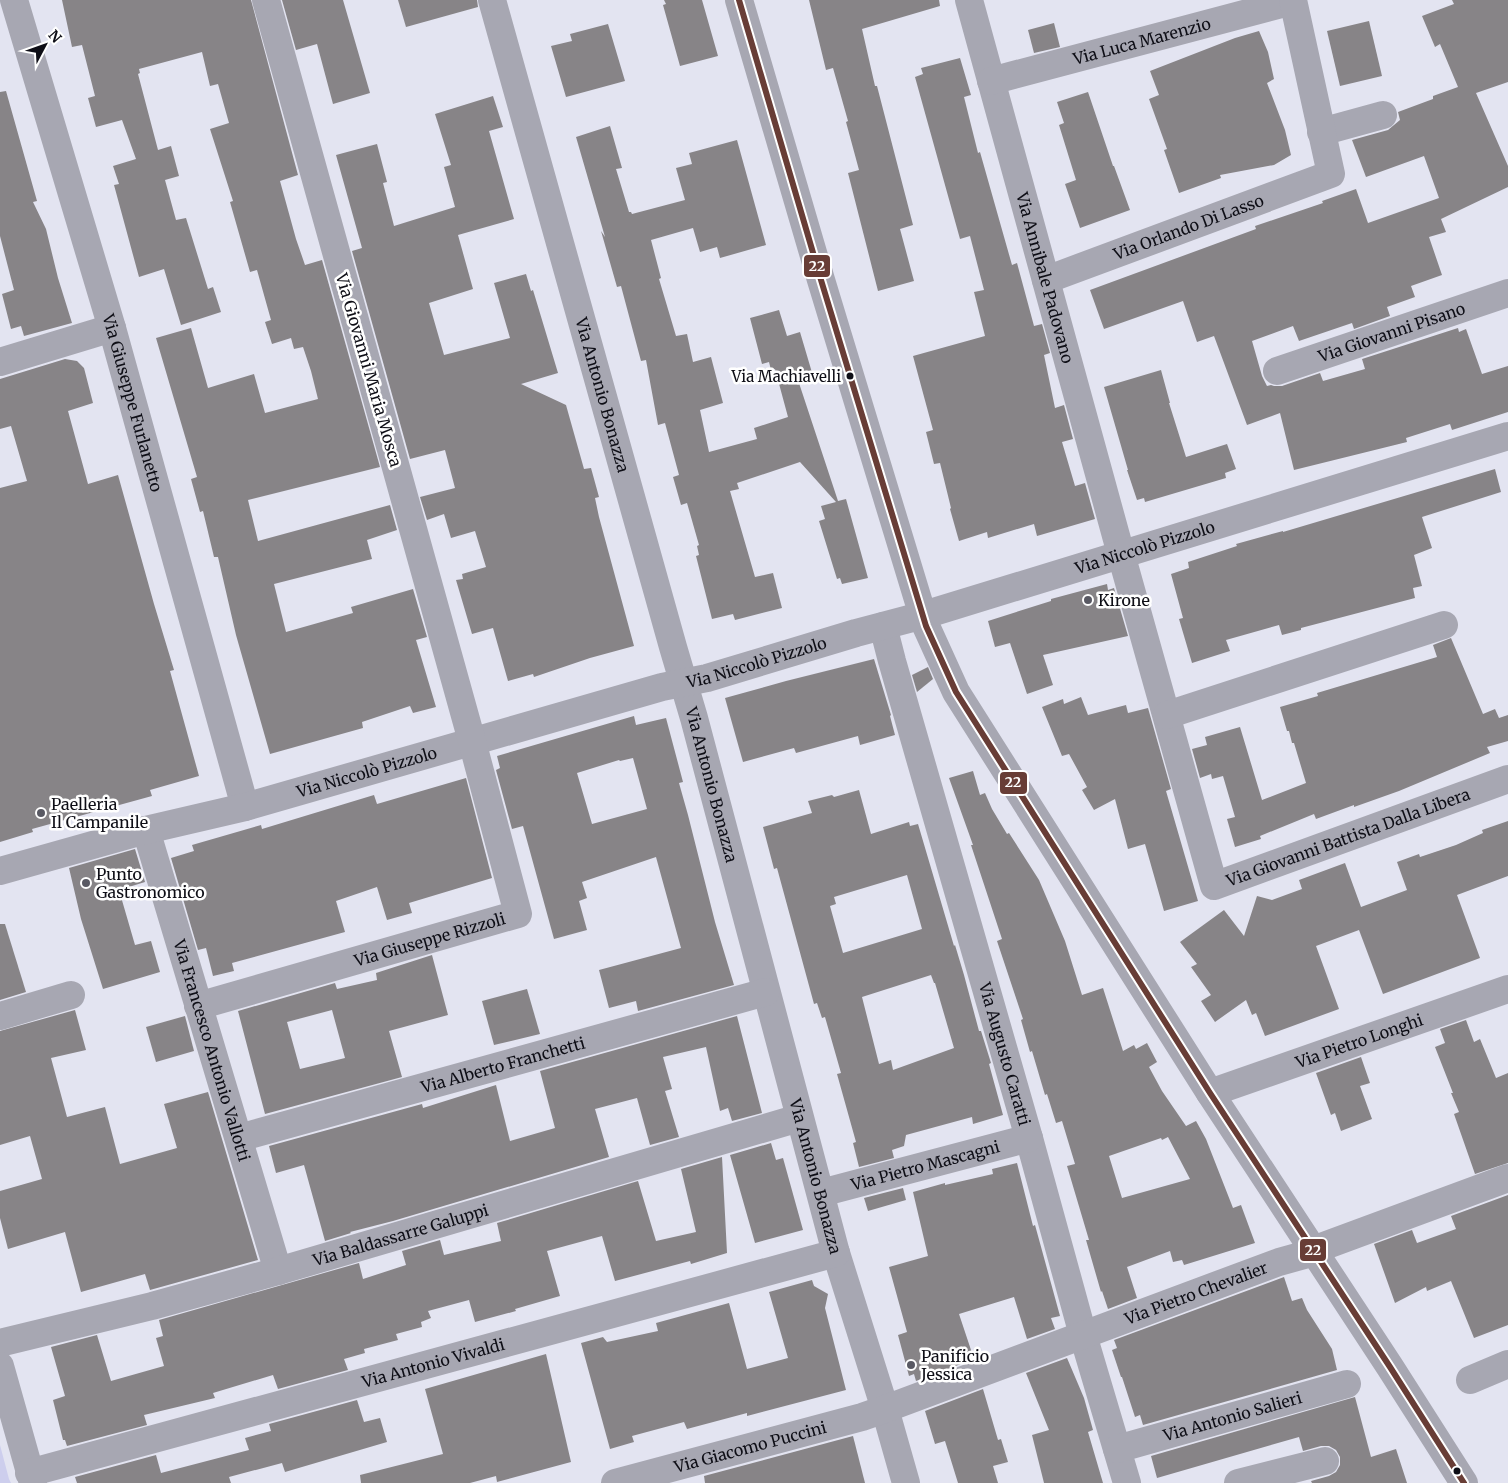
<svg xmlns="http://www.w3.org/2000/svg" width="1508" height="1483" viewBox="0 0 1508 1483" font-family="Merriweather,serif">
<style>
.pitch{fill:#cdceed}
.building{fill:#878487;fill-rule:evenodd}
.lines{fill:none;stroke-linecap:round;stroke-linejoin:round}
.minor{stroke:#a7a7b2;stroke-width:28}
.bus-1-casing{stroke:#fff;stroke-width:10}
.bus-1{stroke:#683d36;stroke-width:6}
.bus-dot{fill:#0e0e16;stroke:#fff;stroke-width:2}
.poi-dot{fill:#595963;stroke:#fff;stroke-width:2}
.labels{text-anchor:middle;stroke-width:5;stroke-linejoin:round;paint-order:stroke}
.bus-label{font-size:15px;fill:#0e0e16;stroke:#fff;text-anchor:end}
.street-label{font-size:16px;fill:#0e0e16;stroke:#fff}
.poi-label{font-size:16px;fill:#0e0e16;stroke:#fff;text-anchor:start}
.line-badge{stroke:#fff;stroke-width:2}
.badge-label{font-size:14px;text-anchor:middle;font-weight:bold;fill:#fff}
</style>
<rect width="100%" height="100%" fill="#e3e4f1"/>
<!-- pitch -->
<polygon class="pitch" points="0,1445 9,1479 11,1483 0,1483"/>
<!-- building -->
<g class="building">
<polygon points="62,0 251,0 298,175 280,181 296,239 305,265 322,260 380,467 248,500 258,541 390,505 397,530 367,540 372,559 274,584 286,632 353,613 351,607 413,589 427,637 416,640 436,707 413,713 410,706 362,722 363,728 270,754 236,635 218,557 214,557 203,511 200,512 191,479 197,477 156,338 191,328 208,388 254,374 265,413 318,399 311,371 303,347 294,349 291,338 272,344 265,322 271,320 257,270 250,272 230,202 233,201 210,129 229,123 218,84 210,86 202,52 139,69 140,73 138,74 158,150 171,146 179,176 165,180 176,220 186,218 208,289 213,287 221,312 181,325 164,269 139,277 114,185 119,184 113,166 136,159 122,120 96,127 88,98 95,96 82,45 72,47"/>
<polygon points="282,0 343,0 370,93 333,104 317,44 296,50"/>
<polygon points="398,0 477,0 478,7 406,27"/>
<polygon points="664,0 702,0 718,56 680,66 663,5 666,4"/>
<polygon points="809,0 939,0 940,6 862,29 875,86 877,86 913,225 900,229 914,281 878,291 848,173 859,170 846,122 848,121 833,68 826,70"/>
<polygon points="1452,0 1508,0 1508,82 1476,93 1508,166 1508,187 1441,219 1446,232 1429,237 1442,275 1411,286 1415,297 1387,307 1390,316 1354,329 1352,323 1299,341 1293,326 1252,341 1262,376 1267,386 1271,385 1274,386 1282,386 1320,373 1323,381 1365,369 1362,359 1458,328 1459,332 1466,329 1482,374 1508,366 1508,412 1452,430 1450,424 1406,438 1407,442 1294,470 1280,413 1247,425 1214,336 1197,342 1183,301 1104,329 1090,290 1256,229 1255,226 1323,203 1322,201 1356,189 1368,223 1439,198 1424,156 1366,177 1352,140 1388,130 1400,120 1398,112 1433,99 1433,96 1458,87 1440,44 1435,47 1422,16 1454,4"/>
<polygon points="1369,21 1382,76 1340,86 1327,31"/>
<polygon points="1054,23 1060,47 1034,53 1028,30"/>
<polygon points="608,24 625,81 566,97 551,46 572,41 570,34"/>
<polygon points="1259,31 1268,52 1274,79 1267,83 1285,130 1291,155 1274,165 1220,175 1221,178 1179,193 1164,150 1167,149 1149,99 1159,95 1150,71 1235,38"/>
<polygon points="960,58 971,95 964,97 978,153 980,152 1012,265 1017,263 1034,326 1042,324 1050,353 1044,355 1055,408 1064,405 1073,439 1062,442 1075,486 1085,483 1095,519 1037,536 1034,524 988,538 987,532 959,541 950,509 951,508 940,463 934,464 926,432 933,430 913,356 985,336 974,292 984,290 970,236 960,239 915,77 923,74 921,68"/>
<polygon points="6,91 37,201 33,202 46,229 58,278 72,323 24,336 21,326 11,329 2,294 14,290 0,236 0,92"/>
<polygon points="1088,92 1113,166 1114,166 1130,210 1080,228 1065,184 1076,180 1059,125 1064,123 1057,102"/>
<polygon points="493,96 503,127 489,131 514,219 458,235 473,289 429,303 444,355 510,338 494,283 526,274 531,291 533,290 558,373 521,384 566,405 584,469 591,468 599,497 595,498 599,517 634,646 590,658 534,677 533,674 508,681 493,628 472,634 456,580 463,579 462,574 486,567 475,531 451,538 444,514 427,520 420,497 455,488 445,450 410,459 352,251 362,248 336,155 377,144 387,182 383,183 394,226 455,207 444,167 451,165 435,114"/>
<polygon points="610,126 622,168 616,169 629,212 631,212 632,214 685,200 676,168 692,164 689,153 737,140 766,245 720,258 717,247 700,252 693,228 651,240 661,278 659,279 676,336 687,334 693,362 711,357 723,403 700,410 709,452 757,439 754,428 788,417 775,369 771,370 769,362 762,364 750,318 779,310 787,336 800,332 813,376 798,380 838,501 846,499 868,578 842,584 840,578 837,579 819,521 825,519 821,506 836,502 800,462 737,483 739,489 730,491 755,577 773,573 782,608 735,620 733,614 712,619 696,556 699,555 697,546 699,545 687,503 681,505 673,477 679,475 665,423 658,425 646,360 641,361 621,286 617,287 601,231 605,237 576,137"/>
<polygon points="65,359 77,361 84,368 93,403 68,411 88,484 118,475 154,604 174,670 170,671 199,776 150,790 152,796 32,829 33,832 0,842 0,488 27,481 11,426 0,429 0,379"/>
<polygon points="1161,370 1170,403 1169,403 1186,457 1227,444 1236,469 1225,473 1226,478 1145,502 1144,498 1137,500 1127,470 1128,470 1104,387"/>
<polygon points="1495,469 1501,492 1422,517 1432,548 1414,555 1422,586 1413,588 1415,598 1301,628 1301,630 1282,635 1279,625 1226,640 1230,651 1192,663 1179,619 1183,618 1171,574 1189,568 1188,562 1237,546 1236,544 1283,531 1283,532"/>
<polygon points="1107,584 1108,590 1114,588 1128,636 1043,655 1053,685 1027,694 1010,643 995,647 988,621 1051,601 1051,599"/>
<polygon points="1451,638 1483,714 1495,709 1499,718 1508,715 1508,741 1487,747 1490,753 1399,791 1354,807 1354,805 1316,819 1314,814 1260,836 1261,839 1235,847 1227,819 1235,817 1223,776 1212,779 1211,774 1200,778 1192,749 1207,745 1205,737 1240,727 1262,800 1306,783 1294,743 1292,743 1289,731 1287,731 1280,707 1318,696 1317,693 1437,657 1433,645"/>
<polygon points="874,659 891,715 890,716 895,735 860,745 858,736 796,753 794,748 743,762 725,698 786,681"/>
<polygon points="928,667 933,679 917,692 912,675"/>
<polygon points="1081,697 1088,715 1126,705 1128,713 1148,708 1171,789 1166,791 1198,901 1164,911 1145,844 1128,849 1115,799 1094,810 1082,790 1087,787 1069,754 1062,756 1042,707 1063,699 1064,704"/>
<path d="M634,716L636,725L666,718L683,782L679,783L688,815L715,922L734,985L638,1011L636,1001L609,1008L599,970L681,948L656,857L582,882L587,898L579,901L587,930L554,939L523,826L512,829L496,770L500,768L497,756ZM633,758L647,809L592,824L577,773L619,760L620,761Z"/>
<path d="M973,771L980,795L985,793L992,809L1007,834L1009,833L1039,880L1065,941L1082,995L1103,988L1123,1051L1134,1045L1136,1049L1147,1043L1157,1062L1149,1067L1162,1091L1186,1126L1196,1121L1206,1139L1233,1208L1241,1205L1255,1243L1184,1265L1182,1260L1173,1262L1170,1251L1127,1267L1137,1298L1108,1309L1102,1291L1101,1292L1086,1240H1089L1067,1166L1075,1164L1062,1121L1056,1123L1047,1094L1045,1095L1032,1051L1030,1052L1021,1020L1023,1019L997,941L1002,939L971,845H973L949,778ZM1168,1137L1190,1179L1122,1198L1109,1156L1161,1138L1162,1140Z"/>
<polygon points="466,778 492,878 409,903 412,913 387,920 377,887 336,901 345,932 232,963 234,971 213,976 206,948 198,950 171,858 194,851 192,845 261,825 262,829 374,795 377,804"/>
<path d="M859,790L871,834L909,822L910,826L918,824L954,946L955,945L964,975L979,1031H981L991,1063L989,1064L1003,1115L973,1124L972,1117L906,1135L904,1146L892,1150L894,1158L859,1167L853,1143L856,1142L837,1074L841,1073L825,1017L822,1018L817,1003L814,1004L777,868L774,869L763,827L812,813L808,801L832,795L834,797ZM907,875L922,929L843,953L830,906L836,904L834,897ZM931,975L934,983H935L954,1048L893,1070L891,1060L879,1064L862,997Z"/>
<polygon points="1508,821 1508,876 1457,895 1480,958 1383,994 1359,930 1316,946 1339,1009 1265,1036 1256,1013 1252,1015 1246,1000 1215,1022 1201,1001 1211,995 1191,967 1197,964 1180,942 1224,910 1244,936 1257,896 1272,900 1302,889 1299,880 1345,863 1361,907 1407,890 1397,862 1419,854 1420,857 1456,845 1483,833 1482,830"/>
<polygon points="135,849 145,882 119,890 135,945 151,941 160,972 103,989 81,919 69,868"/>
<polygon points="0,924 5,924 26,992 0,1000"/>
<path d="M432,955L448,1015L389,1031L402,1077L265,1114L238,1011L335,983L337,989L377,980L376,973ZM332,1010L345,1058L300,1069L287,1022Z"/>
<polygon points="527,989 540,1034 494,1045 482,1001"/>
<polygon points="75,1010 86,1050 51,1058 67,1117 105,1107 120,1164 177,1148 164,1104 208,1092 258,1260 150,1290 145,1274 81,1292 65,1232 8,1249 0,1218 0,1191 42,1179 30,1136 0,1145 0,1031"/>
<polygon points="185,1016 194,1051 156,1062 146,1027"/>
<polygon points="737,1016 762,1113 732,1121 728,1108 720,1111 706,1047 663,1057 672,1089 665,1091 679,1137 650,1145 637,1098 595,1109 609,1157 393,1221 350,1232 351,1233 325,1241 304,1165 276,1173 269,1146 422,1104 423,1108 496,1085 510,1141 555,1128 540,1071"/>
<polygon points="1466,1020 1474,1042 1480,1039 1496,1078 1508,1073 1508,1163 1475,1174 1454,1114 1459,1112 1451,1093 1453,1093 1435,1047 1445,1043 1440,1029"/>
<polygon points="1361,1057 1370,1083 1360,1086 1372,1119 1341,1131 1335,1113 1331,1115 1316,1073"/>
<polygon points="771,1143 776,1160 783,1158 803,1230 755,1243 730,1155"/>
<polygon points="722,1157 727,1253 691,1264 690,1261 615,1281 602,1236 547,1251 560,1296 515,1309 516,1311 475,1322 469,1300 428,1311 431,1318 421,1322 422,1327 396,1334 398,1340 364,1349 365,1353 344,1359 348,1370 278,1389 273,1375 213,1393 215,1398 144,1415 147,1425 67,1446 65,1440 63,1440 53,1400 65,1396 51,1347 97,1335 111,1381 164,1366 156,1338 163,1336 159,1320 359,1263 363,1279 406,1265 402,1251 440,1240 444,1255 501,1241 497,1223 638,1181 656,1241 696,1232 681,1169"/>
<polygon points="1017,1163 1033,1226 1035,1225 1060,1316 1051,1318 1055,1329 1027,1339 1014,1297 959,1314 974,1359 916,1381 914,1374 909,1376 898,1335 907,1332 889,1267 928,1256 913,1192 945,1183 945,1185 993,1174 992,1169"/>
<polygon points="903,1188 906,1200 868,1211 864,1198"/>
<polygon points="1508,1195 1508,1325 1474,1338 1451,1281 1427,1291 1426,1287 1395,1303 1374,1244 1412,1230 1417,1243 1456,1229 1451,1216"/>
<polygon points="1284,1277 1292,1301 1302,1298 1307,1310 1332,1349 1337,1370 1143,1425 1140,1415 1135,1417 1122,1377 1121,1377 1112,1350 1117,1348 1114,1340"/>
<polygon points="812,1280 814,1286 828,1294 825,1308 846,1390 747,1416 747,1413 687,1429 684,1422 632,1436 634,1442 610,1449 581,1343 603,1337 607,1342 658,1331 656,1323 729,1303 747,1369 788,1358 769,1292"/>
<polygon points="546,1354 571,1462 497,1482 496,1476 470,1483 361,1483 360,1475 443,1454 425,1389"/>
<polygon points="1067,1358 1084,1398 1093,1430 1088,1432 1103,1483 1044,1483 1032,1435 1049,1430 1026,1373"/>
<polygon points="983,1389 998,1440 1001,1439 1008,1462 993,1466 998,1483 958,1483 945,1441 935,1444 925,1411"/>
<polygon points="1355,1397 1371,1457 1396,1449 1407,1483 1312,1483 1311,1481 1329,1476 1336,1472 1340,1465 1340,1457 1336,1450 1329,1446 1321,1446 1303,1451 1299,1437 1157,1478 1151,1456"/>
<polygon points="357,1400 364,1422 380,1418 387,1442 285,1472 282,1463 229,1477 231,1483 77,1483 75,1477 156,1455 161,1473 249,1450 245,1438 271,1431 269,1424"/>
<polygon points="853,1436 865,1483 705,1483 704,1476"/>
</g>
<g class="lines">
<!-- minor -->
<g class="minor">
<path id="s1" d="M14,0L112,328L245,807"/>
<path id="s2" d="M492,0L673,647L694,718L836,1253L885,1409L906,1483"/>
<polyline points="739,0 821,280 926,626 956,692 1210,1093 1390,1367 1464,1483"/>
<path id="s3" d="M969,0L1121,554L1214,886L1508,779"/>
<path id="s4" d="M991,81L1293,1"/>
<polyline points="1321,132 1383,115"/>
<path id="s5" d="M1046,280L1331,174L1293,0"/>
<polyline points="0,362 112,328"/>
<path id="s6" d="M1277,371L1508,293"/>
<path id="s7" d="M883,626L892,661L1029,1138L1083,1335L1127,1483"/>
<polyline points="1167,715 1444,625"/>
<path id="s8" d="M146,830L278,1271"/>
<path id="s9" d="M0,871L146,830L245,807L662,687L707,678L856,633L924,615L1508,436"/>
<path id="s10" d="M198,1006L518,914L472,741L266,0"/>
<polyline points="0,1016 71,995"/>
<path id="s11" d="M1210,1093L1508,989"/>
<path id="s12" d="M239,1138L766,992"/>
<path id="s13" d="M821,1193L1029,1138"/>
<path id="s14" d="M0,1343L152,1306L278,1271L799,1118"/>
<polyline points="0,1366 33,1483"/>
<polyline points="1470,1380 1508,1364"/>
<path id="s15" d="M1117,1449L1347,1384"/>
<path id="s16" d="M29,1473L836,1253"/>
<path id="s17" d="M615,1483L862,1417L885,1409L1279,1262L1315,1252L1324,1246L1508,1178"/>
<polyline points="1238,1483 1325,1461"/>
</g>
<!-- bus-1 casing -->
<g class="bus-1-casing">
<polyline id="bus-1" points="739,0 821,280 926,626 956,692 1210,1093 1390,1367 1464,1483"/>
</g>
<!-- bus-1 -->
<use href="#bus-1" class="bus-1"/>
</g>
<!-- markers -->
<g class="bus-dot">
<circle cx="850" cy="376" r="4.5"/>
<circle cx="1457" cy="1471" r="4.5"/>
</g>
<g class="poi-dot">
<circle cx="1088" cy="600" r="5"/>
<circle cx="41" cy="813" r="5"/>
<circle cx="86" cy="883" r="5"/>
<circle cx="911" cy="1365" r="5"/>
</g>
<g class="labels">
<!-- bus labels -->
<g class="bus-label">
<text x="841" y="382">Via Machiavelli</text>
</g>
<!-- street labels -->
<g class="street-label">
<text dy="6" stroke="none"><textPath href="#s4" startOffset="156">Via Luca Marenzio</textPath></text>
<text dy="6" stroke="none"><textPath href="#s5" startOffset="152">Via Orlando Di Lasso</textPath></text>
<text dy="6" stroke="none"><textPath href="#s3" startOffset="288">Via Annibale Padovano</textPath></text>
<text dy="6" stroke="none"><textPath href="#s6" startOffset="121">Via Giovanni Pisano</textPath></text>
<text transform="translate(369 370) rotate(74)" y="6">Via Giovanni Maria Mosca</text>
<text dy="6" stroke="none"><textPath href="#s2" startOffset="410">Via Antonio Bonazza</textPath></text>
<text dy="6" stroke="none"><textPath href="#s1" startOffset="420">Via Giuseppe Furlanetto</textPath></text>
<text dy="6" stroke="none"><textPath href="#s9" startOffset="1190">Via Niccolò Pizzolo</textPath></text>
<text dy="6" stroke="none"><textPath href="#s9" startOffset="785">Via Niccolò Pizzolo</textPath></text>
<text dy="6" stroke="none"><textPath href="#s9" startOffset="380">Via Niccolò Pizzolo</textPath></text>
<text dy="6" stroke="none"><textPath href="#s2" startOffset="815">Via Antonio Bonazza</textPath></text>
<text dy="6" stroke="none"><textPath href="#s3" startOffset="1062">Via Giovanni Battista Dalla Libera</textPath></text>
<text dy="6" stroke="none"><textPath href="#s10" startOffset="241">Via Giuseppe Rizzoli</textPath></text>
<text dy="6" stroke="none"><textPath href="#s11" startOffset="158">Via Pietro Longhi</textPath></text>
<text dy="6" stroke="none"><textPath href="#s8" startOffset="230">Via Francesco Antonio Vallotti</textPath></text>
<text dy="6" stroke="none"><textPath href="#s7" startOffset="445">Via Augusto Caratti</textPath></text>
<text dy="6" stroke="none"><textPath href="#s12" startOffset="274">Via Alberto Franchetti</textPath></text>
<text dy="6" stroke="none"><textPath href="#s13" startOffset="108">Via Pietro Mascagni</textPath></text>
<text dy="6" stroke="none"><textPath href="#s2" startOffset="1220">Via Antonio Bonazza</textPath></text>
<text dy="6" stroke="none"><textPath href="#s14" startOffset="415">Via Baldassarre Galuppi</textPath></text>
<text dy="6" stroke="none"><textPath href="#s17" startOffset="612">Via Pietro Chevalier</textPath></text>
<text dy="6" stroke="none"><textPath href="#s16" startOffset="419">Via Antonio Vivaldi</textPath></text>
<text dy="6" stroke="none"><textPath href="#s15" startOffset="120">Via Antonio Salieri</textPath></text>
<text dy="6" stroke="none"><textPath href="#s17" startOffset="140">Via Giacomo Puccini</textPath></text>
</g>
<!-- poi labels -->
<g class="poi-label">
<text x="1098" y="606">Kirone</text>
<text x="51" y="810">Paelleria<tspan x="51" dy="18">Il Campanile</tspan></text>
<text x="96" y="880">Punto<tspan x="96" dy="18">Gastronomico</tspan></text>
<text x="921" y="1362">Panificio<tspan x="921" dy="18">Jessica</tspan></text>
</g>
</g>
<g class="line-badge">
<rect x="803" y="254" width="28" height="24" rx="5" fill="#683d36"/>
<rect x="999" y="771" width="29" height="24" rx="5" fill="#683d36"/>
<rect x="1299" y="1238" width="28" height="24" rx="5" fill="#683d36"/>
</g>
<g class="badge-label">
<text x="817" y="271">22</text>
<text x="1013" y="787">22</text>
<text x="1313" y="1255">22</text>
</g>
<!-- north arrow -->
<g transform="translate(45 45) rotate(49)" stroke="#ffffff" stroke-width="4" paint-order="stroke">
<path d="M0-4L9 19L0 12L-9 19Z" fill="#0e0e16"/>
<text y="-8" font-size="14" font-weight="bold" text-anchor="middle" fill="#0e0e16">N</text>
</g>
</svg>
